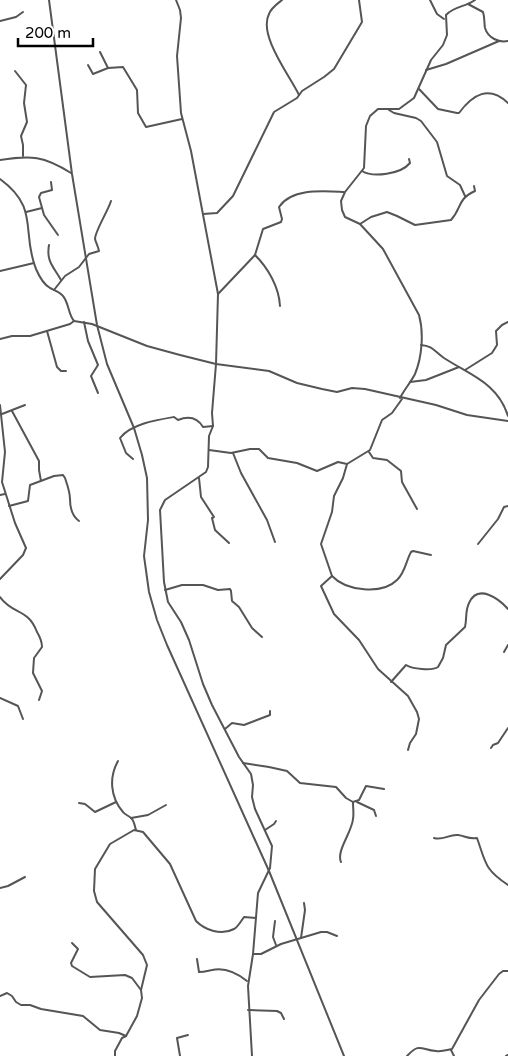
<svg xmlns="http://www.w3.org/2000/svg" width="508" height="1056" viewBox="0 0 508 1056" font-family="'Varela Round',sans-serif">
<style>
.lines{fill:none;stroke-linecap:round;stroke-linejoin:round}
.street{stroke:#555;stroke-width:2}
</style>
<rect width="100%" height="100%" fill="#fff"/>
<g class="lines">
<!-- street -->
<g class="street">
<polyline points="49,0 72,174 97,325 107,364 134,428 142,455 147,478 148,520 144,556 149,592 157,620 167,645 269,871 344,1056"/>
<polyline points="176,0 180,10 181,18 177,56 181,113 191,151 218,294 216,364 212,413 213,426 209,436 208,467 206,472 165,500 160,510 164,582 168,602 181,622 189,640 203,684 212,705 239,757 251,774 253,785 252,797 255,809 272,846 270,868 258,893 253,954 248,986 252,1056"/>
<path d="M282,0C277,4 271,8 269,14C258,35 290,76 299,95"/>
<polyline points="430,0 437,14 444,19"/>
<path d="M468,4L483,12C485,18 484,23 485,28C488,38 499,43 508,41"/>
<polyline points="0,21 16,17 23,12"/>
<polyline points="100,52 108,68"/>
<polyline points="88,65 93,74 108,68 123,67 137,90 138,113 146,127 182,119"/>
<polyline points="426,70 446,64 499,41"/>
<polyline points="15,71 26,85 24,103 27,122 21,136 23,145 23,156"/>
<path d="M419,89L438,109L457,113H459C473,94 489,85 508,103"/>
<polyline points="389,110 394,113 416,118 421,121 437,142 447,176 460,185 465,196"/>
<path d="M0,160C31,155 44,156 71,173"/>
<path d="M362,171C373,178 401,174 410,163L409,159"/>
<path d="M0,179C40,208 21,232 36,269C39,276 43,284 50,288C54,290 60,292 63,296C69,303 68,314 74,321L92,324L147,346L180,355L216,364L269,371L297,383L322,389L337,392L352,388L365,389L436,405L467,415L508,421"/>
<polyline points="51,182 52,190 41,193 39,197 44,215 58,235"/>
<polyline points="26,212 42,208"/>
<polyline points="203,214 217,213 233,196 274,112 297,98 302,91 324,77 334,69 362,22 359,0"/>
<path d="M360,224L371,217L387,212L397,216L415,225L451,220C462,208 457,199 475,191L474,186"/>
<path d="M49,245C46,262 54,267 61,280"/>
<path d="M255,255C268,268 279,287 280,306"/>
<polyline points="0,271 34,263"/>
<path d="M54,290L65,276L79,267L89,254L99,251C98,246 96,243 95,239C95,231 108,211 111,201"/>
<path d="M218,294L255,255L263,229L281,222L282,219L279,207C292,188 323,191 344,192"/>
<polyline points="84,322 88,341 98,365 91,376 98,393"/>
<polyline points="47,331 57,367 61,371 66,371"/>
<polyline points="0,339 12,336 30,336 70,324 74,321"/>
<path d="M421,345C433,346 434,351 444,358C470,375 498,383 508,416"/>
<polyline points="465,370 492,353 497,345 496,331 502,325 508,322"/>
<polyline points="410,382 426,380 459,367"/>
<path d="M400,398C404,390 411,382 415,374C422,357 424,333 419,315L383,249L360,224L345,217L342,210L341,201L345,192L364,168L366,126L370,116L378,109H399L414,98L431,60L443,45L447,35L446,15C454,6 466,7 475,0"/>
<polyline points="402,399 392,413 382,420 370,450 347,464 343,478 334,496 332,512 321,544 332,576 321,586 334,614 359,640 378,669 408,696 417,712 419,719 416,734 410,743 408,750"/>
<polyline points="0,405 5,452 2,482 15,523 26,548 23,555 0,579"/>
<polyline points="12,411 39,461 39,470 41,481"/>
<polyline points="2,414 25,405"/>
<polyline points="209,450 231,453 250,449 259,449 268,458 297,463 317,471 338,462 347,464"/>
<polyline points="369,452 373,458 387,460 401,471 402,482 417,509"/>
<polyline points="233,453 241,473 267,520 275,542"/>
<path d="M133,459L126,453L120,438C131,424 156,420 174,417L178,420C188,416 197,417 203,427L213,426"/>
<polyline points="199,478 201,497 214,517 212,518 215,530 229,543"/>
<polyline points="0,495 5,494"/>
<path d="M9,506L28,501L30,485L54,476L63,475L65,478C67,484 70,492 70,499C70,507 72,516 79,521"/>
<polyline points="478,544 498,519 504,507 508,506"/>
<path d="M332,576C346,591 382,595 397,580C405,573 406,561 411,552L413,551L431,555"/>
<polyline points="165,590 182,585 203,585 218,590 230,589 231,591 232,601 239,607 252,628 262,637"/>
<path d="M0,597C13,615 28,608 37,632C40,637 42,642 42,647L34,658L33,673L42,691L39,700"/>
<polyline points="504,652 508,645"/>
<path d="M391,682L406,665C412,669 432,671 438,667L443,658L446,645L465,627C467,619 465,611 469,603C478,583 499,599 508,609"/>
<polyline points="0,698 18,706 23,719"/>
<polyline points="225,729 232,723 244,725 270,715 270,711"/>
<polyline points="491,748 493,745 498,743 508,728"/>
<path d="M118,761C109,777 110,797 123,812C125,815 130,816 132,819C134,821 135,827 136,830"/>
<polyline points="243,763 269,767 287,771 300,783 336,787 346,798 353,802 359,800 366,786 384,789"/>
<polyline points="357,802 374,810 376,816"/>
<polyline points="79,803 85,804 95,812 116,802"/>
<polyline points="131,818 148,815 166,805"/>
<polyline points="265,830 274,824 276,821"/>
<path d="M434,838C443,841 449,834 458,835C466,836 467,839 477,838C486,863 484,869 508,885"/>
<path d="M341,862C336,851 352,832 353,819C354,814 353,808 353,802"/>
<polyline points="0,888 8,886 25,877"/>
<polyline points="275,921 273,937 276,945"/>
<polyline points="301,938 305,910 304,903"/>
<polyline points="72,943 78,949 71,963 72,966 90,977 125,975 132,978 141,990"/>
<polyline points="253,954 261,954 281,944 321,932 327,932 337,936"/>
<path d="M197,959L199,972C204,972 207,971 212,970C225,967 237,973 247,981"/>
<polyline points="0,996 7,993 12,996 16,1002 21,1005 30,1005 41,1009 83,1016 100,1030 119,1033 126,1036"/>
<polyline points="248,1010 277,1011 281,1013 284,1019"/>
<polyline points="451,1050 454,1056"/>
<path d="M115,1056V1051L122,1038L126,1036L137,1016L142,998L141,990L147,965L143,955L97,902L94,891L95,869L110,844L134,830L143,832L170,864L196,921C205,930 221,936 234,929C238,927 241,921 244,917L256,918"/>
<polyline points="180,1056 177,1038 188,1035"/>
<path d="M407,1056C420,1042 421,1050 436,1051C441,1052 447,1050 452,1049L479,1000L499,974L503,971H508"/>
<polyline points="506,1056 508,1055"/>
</g>
</g>
<!-- scale -->
<path d="M18 38v8h75v-8" fill="none" stroke="#000000" stroke-width="2.5"/>
<text x="25" y="38" font-size="15" fill="#000000" stroke="#ffffff" stroke-width="4" paint-order="stroke">200 m</text>
</svg>
